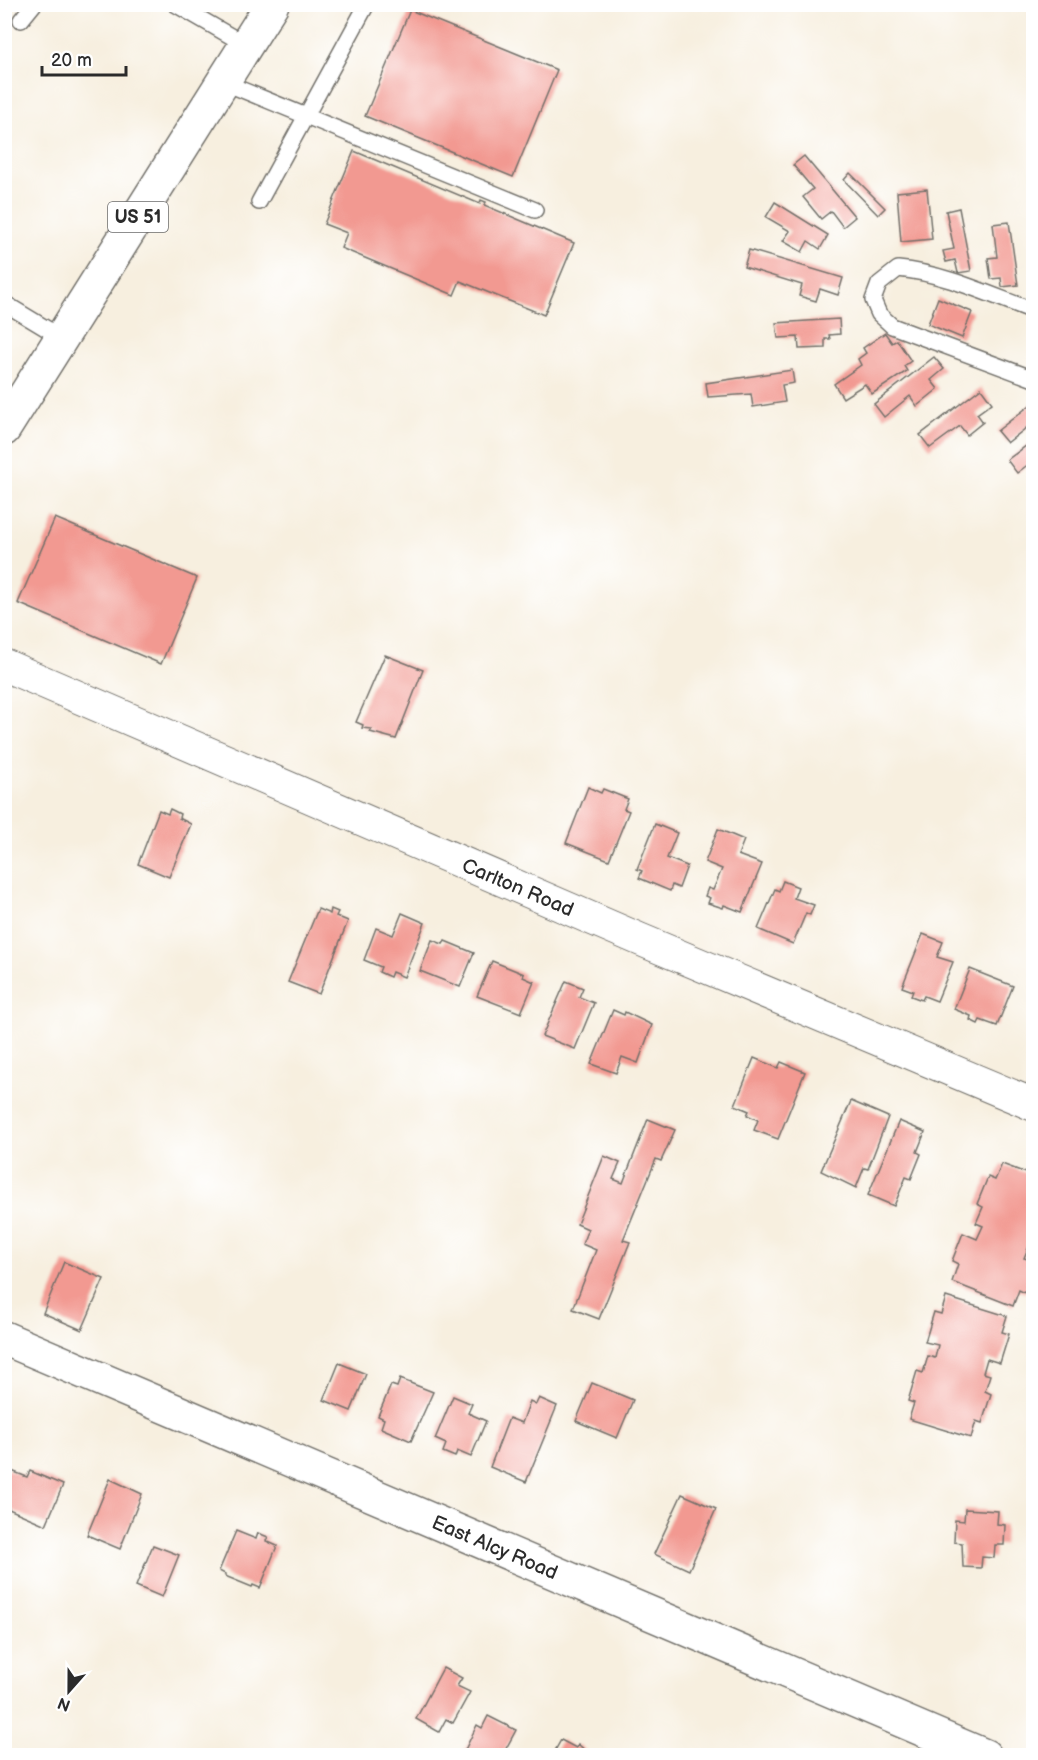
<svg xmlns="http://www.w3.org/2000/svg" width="1038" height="1760" viewBox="0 0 1038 1760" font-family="'Balsamiq Sans',sans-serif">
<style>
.building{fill:#f29991}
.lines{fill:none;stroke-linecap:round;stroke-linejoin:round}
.lane-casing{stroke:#72706a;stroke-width:18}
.street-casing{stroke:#72706a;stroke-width:34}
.secondary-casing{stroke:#72706a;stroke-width:36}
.primary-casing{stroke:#72706a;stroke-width:36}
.lane{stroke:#fff;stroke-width:15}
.street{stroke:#fff;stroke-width:32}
.secondary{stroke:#fff;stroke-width:33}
.primary{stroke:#fff;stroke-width:33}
.labels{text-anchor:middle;stroke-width:4.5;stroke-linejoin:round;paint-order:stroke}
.shield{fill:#fff;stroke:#6b6b6b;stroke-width:1.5}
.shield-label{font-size:18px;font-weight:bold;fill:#2b2b2b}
.street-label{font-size:20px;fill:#2b2b2b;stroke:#fff}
</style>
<rect width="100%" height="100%" fill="#fff"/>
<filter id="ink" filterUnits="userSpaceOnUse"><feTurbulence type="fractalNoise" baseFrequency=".0167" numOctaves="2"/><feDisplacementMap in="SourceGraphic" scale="12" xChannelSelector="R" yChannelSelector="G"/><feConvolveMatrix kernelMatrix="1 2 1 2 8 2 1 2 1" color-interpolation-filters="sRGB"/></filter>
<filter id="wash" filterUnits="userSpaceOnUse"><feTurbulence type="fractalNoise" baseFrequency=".008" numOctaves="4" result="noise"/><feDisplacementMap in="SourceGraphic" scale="24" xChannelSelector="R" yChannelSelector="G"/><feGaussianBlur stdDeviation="1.35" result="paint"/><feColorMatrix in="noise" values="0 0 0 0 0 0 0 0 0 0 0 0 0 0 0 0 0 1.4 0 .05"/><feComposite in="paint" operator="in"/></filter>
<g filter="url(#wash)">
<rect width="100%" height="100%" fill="#f7efdf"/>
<g id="blocks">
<!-- building -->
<g class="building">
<polygon points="410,10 557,70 513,177 365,116"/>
<polygon points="354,151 480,204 481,200 486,202 484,205 574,243 544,315 460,281 454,295 341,248 347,233 324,224"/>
<polygon points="804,156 855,217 843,227 831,211 821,219 803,197 813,189 793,165"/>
<polygon points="850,173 885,208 878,215 844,180"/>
<polygon points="927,189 932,239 901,242 897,192"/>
<polygon points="775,202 828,235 820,249 808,241 802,252 783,241 790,231 766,217"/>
<polygon points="959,208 971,271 958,273 955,260 946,262 943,251 954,249 946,211"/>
<polygon points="1009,222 1018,285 1002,287 1001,278 991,279 988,258 997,257 993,224"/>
<polygon points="749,250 843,278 838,295 820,289 816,301 799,296 802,285 744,267"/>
<polygon points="938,298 972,312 962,338 928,324"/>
<polygon points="839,319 840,334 829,335 830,339 825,339 825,348 799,349 798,337 778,338 776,323"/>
<polygon points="885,333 892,343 897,340 911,361 904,366 907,371 872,394 865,384 843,398 834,384 861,365 858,359 866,353 863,348"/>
<polygon points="934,357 944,369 931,380 938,389 917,406 910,396 884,417 874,404"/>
<polygon points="792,370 794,383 782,385 785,402 753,407 751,394 708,397 706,383"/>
<polygon points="981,388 992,403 977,414 983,422 967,435 960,426 930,448 920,435"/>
<polygon points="1034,402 1034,430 1030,425 1007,443 997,431"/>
<polygon points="1034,440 1034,460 1017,473 1007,460"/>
<polygon points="55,518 197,578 161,664 18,603"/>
<polygon points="385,655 423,670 396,739 370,732 372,729 362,728 363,725 356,722"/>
<polygon points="588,787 601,793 603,789 628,799 624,809 629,811 609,860 566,843"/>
<polygon points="170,809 180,814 179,818 191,824 169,877 138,864 159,810 168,814"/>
<polygon points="655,824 677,833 667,858 687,866 679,888 672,885 670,891 639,878 642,871 637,869"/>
<polygon points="718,829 744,840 738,855 762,864 742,912 724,905 723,908 708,903 710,898 705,896 708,888 713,890 722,869 705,862"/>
<polygon points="783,881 798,887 794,898 814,905 810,915 806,913 793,944 758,929 775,889 779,891"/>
<polygon points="318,909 330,914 331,909 338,912 336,916 348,921 319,994 288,982"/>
<polygon points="402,913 425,923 404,977 392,972 390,977 379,972 381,967 364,960 376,928 393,935"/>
<polygon points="923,934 943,942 937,957 953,962 937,1001 924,996 922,1000 911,996 913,991 902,987"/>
<polygon points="432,940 443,944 445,941 474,953 460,987 420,971"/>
<polygon points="492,961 524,974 523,977 534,982 521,1013 477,996"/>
<polygon points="970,969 1013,986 997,1026 980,1020 978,1024 970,1020 971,1016 954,1009"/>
<polygon points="566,981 583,988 579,997 594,1003 575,1049 542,1036"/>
<polygon points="613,1010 624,1015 625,1012 652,1025 638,1063 622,1057 616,1073 591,1064"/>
<polygon points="754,1058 778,1068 781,1062 805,1072 778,1139 754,1130 758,1120 747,1115 749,1111 735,1105"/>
<polygon points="851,1101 888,1117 868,1169 864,1168 856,1188 821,1171"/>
<polygon points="648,1119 675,1130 661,1161 656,1159 623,1240 630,1242 599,1319 573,1309 596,1250 582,1244 588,1229 577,1224 604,1156 620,1163 613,1179 623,1183"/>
<polygon points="899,1121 925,1132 917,1152 921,1154 911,1179 906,1177 894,1206 868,1195"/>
<polygon points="1002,1164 1034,1176 1034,1248 1029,1246 1024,1258 1034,1261 1034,1272 1025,1293 1019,1290 1013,1306 952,1282 958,1264 952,1261 963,1233 977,1239 983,1226 976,1223 983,1207 977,1204 988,1177 995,1180"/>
<polygon points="64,1262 104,1279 82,1330 43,1313"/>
<polygon points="946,1297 1007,1316 1002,1332 1009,1334 1000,1363 987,1359 983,1373 990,1375 985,1391 991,1394 982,1423 976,1421 971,1438 909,1419 914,1403 908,1401 917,1371 923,1373 928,1356 935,1358 938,1345 925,1342 934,1312 941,1314"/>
<polygon points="339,1363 366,1374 351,1411 324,1400"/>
<polygon points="400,1379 433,1392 411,1441 381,1428 384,1419 378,1416 391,1385 397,1387"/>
<polygon points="592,1383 633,1400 617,1438 576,1421"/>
<polygon points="453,1396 472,1404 468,1413 486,1421 471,1457 457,1451 455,1457 443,1452 446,1444 435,1439"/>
<polygon points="539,1398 557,1406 526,1482 490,1467 509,1418 522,1423 530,1401 536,1404"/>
<polygon points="4,1468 27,1477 30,1471 63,1485 46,1525 4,1507"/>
<polygon points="110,1479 142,1494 120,1549 87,1535"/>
<polygon points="682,1494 716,1509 689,1570 654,1554"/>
<polygon points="965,1509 998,1511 997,1524 1005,1525 1004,1545 995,1545 994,1558 982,1557 981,1568 963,1567 962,1543 954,1542 955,1520 964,1521"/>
<polygon points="236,1531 256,1539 258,1533 268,1537 266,1541 277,1546 260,1588 253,1585 252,1587 225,1576 225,1574 219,1571"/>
<polygon points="153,1545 179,1555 162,1597 136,1586"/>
<polygon points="443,1668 462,1678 457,1686 470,1692 453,1723 446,1719 439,1732 416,1719"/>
<polygon points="488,1716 516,1730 502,1756 462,1756 477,1725 482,1728"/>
<polygon points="561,1740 576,1748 578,1744 591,1756 552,1756"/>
</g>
</g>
</g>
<g filter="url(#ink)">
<use href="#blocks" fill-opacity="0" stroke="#72706a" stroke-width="1.5"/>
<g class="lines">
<!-- lane casing -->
<g class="lane-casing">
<g id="lane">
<polyline points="175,4 246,45"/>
<polyline points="21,20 34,4"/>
<polyline points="223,82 535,210"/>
<polyline points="259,202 367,4"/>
<polyline points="4,303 62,338"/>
<path d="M1034,311C990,295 944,273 898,269L879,284L873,300L879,314L892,326L1034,379"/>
</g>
</g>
<!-- street casing -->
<g class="street-casing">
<polyline id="street" points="4,665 639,939 1034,1105"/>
</g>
<!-- secondary casing -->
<g class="secondary-casing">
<polyline id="secondary" points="4,1338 985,1756"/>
</g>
<!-- primary casing -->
<g class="primary-casing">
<polyline id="primary" points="4,429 272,4"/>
</g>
<!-- lane -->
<use href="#lane" class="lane"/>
<!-- street -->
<use href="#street" class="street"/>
<!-- secondary -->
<use href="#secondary" class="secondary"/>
<!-- primary -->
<use href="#primary" class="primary"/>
</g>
</g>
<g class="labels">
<!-- shield labels -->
<rect class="shield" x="108" y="202" width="60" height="30" rx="4.5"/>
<g class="shield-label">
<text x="138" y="223">US 51</text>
</g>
<!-- street labels -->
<g class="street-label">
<text transform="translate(518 887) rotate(23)" y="7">Carlton Road</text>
<text transform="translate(495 1547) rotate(23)" y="7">East Alcy Road</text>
</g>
</g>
<!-- margin -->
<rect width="1038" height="1760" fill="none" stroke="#fff" stroke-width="24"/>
<!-- north arrow -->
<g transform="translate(69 1691) rotate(201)" stroke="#ffffff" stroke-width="4.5" paint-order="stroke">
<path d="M0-4.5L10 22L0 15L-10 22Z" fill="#2b2b2b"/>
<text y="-9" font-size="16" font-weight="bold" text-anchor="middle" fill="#2b2b2b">N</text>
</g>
<!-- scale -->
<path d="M42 66v9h84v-9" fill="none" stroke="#2b2b2b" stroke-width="3"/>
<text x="51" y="66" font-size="18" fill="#2b2b2b" stroke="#ffffff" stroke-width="4.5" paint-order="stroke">20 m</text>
</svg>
